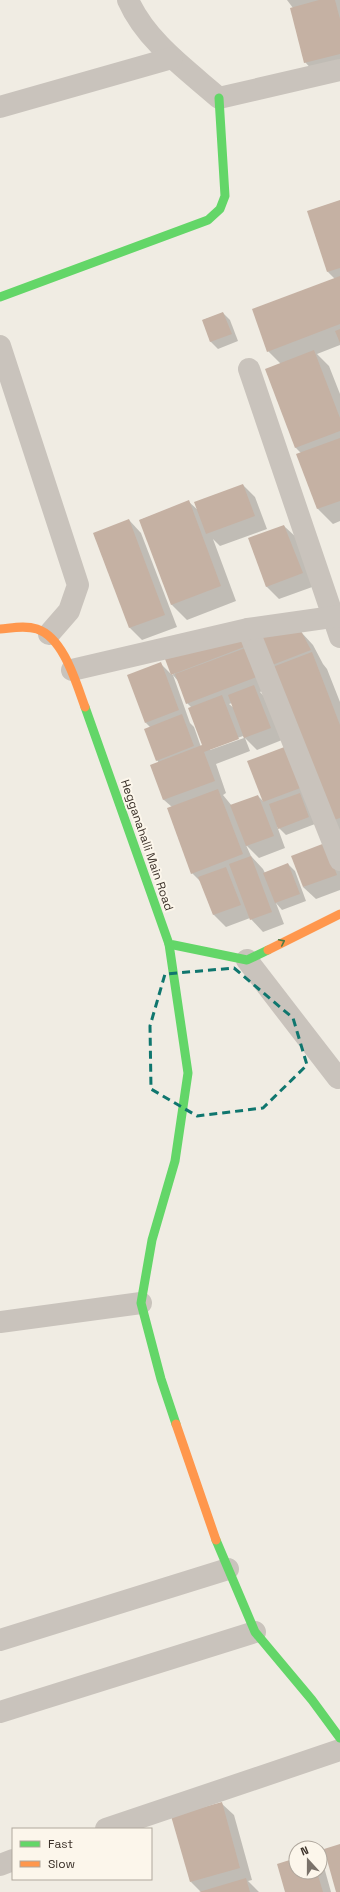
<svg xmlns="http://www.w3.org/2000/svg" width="340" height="1892" viewBox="0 0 340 1892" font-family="'Space Grotesk',sans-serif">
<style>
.shadow{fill:#0003;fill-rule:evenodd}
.building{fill:#c5b1a3}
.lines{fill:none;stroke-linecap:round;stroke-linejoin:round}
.street{stroke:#c9c3bc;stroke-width:22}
.fast{stroke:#63d668;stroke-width:9}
.slow{stroke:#ff974d;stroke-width:9}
.oneway{stroke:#4d7b45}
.marked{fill:none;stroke:#0f766e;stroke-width:3;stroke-dasharray:8 5;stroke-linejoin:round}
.labels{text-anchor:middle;stroke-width:4;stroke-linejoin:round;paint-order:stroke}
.street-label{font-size:12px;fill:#3b3129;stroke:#fcf6eb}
</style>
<rect width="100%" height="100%" fill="#f0ece3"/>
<!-- shadow -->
<g class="shadow">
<polygon points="287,0 340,0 340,69 317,75 305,62 293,8"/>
<polygon points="340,201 340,345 317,354 329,366 340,394 340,521 333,524 318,509 301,453 296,448 281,364 268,351 335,279 328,272"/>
<polygon points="223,313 230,320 238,341 218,349 211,342 203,320"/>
<polygon points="243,485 255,497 267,529 220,546 213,539 236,601 187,620 172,605 140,520 189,502 199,511"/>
<polygon points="129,520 141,533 177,627 142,640 130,628 94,534"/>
<polygon points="284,526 297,538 315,586 279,599 267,587 249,539"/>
<polygon points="301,632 313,645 323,664 327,669 340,702 340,833 268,667"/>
<path d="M237,633L270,688L260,692L266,698L282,740L257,750L245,738L250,751L216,764L226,793L223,795L232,806L258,796L264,802L249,762L287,747L315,824L286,835L277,826L285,848L259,858L246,845L251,856L263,869L265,873L288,864L295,871L306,901L282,910L276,903L284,924L263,932L250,918L226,927L214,915L201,882L192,873L172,807L164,800L159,763L157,760L150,727L146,723L160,663L172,675ZM173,675L178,681L187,703L192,708L203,746L201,747L194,727L190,723ZM232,703L235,709L229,704ZM243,736L244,738L210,750V748Z"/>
<polygon points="340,864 340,890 316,899 303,887"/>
<polygon points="221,1803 234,1815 252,1880 248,1881 259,1892 201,1892 191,1882"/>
<polygon points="296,1859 296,1872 320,1872 320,1863 324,1867 331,1892 286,1892"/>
</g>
<!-- building -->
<g class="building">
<polygon points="319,0 335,0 340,19 340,54 304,63 290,8"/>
<polygon points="340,200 340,268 327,272 307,211"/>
<polygon points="340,276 340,324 267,352 252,309"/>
<polygon points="223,312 232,334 210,342 202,320"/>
<polygon points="340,329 340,343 335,331"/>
<polygon points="314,350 340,418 340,431 295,448 265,369"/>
<polygon points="340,438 340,501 317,509 296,454"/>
<polygon points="243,484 255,516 206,534 194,502"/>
<polygon points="189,500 221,586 171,605 139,520"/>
<polygon points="129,519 165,615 129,628 93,533"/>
<polygon points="284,525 303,573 266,587 248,538"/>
<polygon points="301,631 311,650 267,667 255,635"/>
<polygon points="237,632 244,647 171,675 165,659"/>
<polygon points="248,647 259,676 186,704 175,674"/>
<polygon points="312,652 340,725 340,818 328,822 270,668"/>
<polygon points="161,662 179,710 145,723 127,675"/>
<polygon points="254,685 271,728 244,738 228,695"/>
<polygon points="222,695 239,739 204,752 215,781 163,800 150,765 202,745 188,708"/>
<polygon points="182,714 194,746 156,761 144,729"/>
<polygon points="287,746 303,787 263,802 247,761"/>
<polygon points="218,789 243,854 191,874 167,808"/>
<polygon points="300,793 309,817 278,829 269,804"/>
<polygon points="258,795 274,836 246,846 230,805"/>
<polygon points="325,843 337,875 303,887 291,856"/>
<polygon points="251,856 272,912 250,920 229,864"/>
<polygon points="288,863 300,894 275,903 263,873"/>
<polygon points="226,867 241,905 213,915 198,877"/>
<polygon points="222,1802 240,1868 190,1882 171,1816"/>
<polygon points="340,1844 340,1892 336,1892 324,1849"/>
<polygon points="296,1858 296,1872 317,1872 323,1892 285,1892 277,1864"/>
<polygon points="246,1878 250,1892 199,1892"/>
</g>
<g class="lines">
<!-- street -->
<g class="street">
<path d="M128,0C146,41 187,70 219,98L340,70"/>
<polyline points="0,107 172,58"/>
<polyline points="0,346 78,585 69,611 49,634"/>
<polyline points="249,369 340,637"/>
<polyline points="248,629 340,860"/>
<polyline points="72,670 248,629 340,616"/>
<polyline points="247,960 338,1078 340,1077"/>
<polyline points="0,1322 141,1303"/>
<polyline points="0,1640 228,1569"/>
<polyline points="0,1712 255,1632"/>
<polyline points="106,1829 340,1750"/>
<polyline points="0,1865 13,1860"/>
</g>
<!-- fast -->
<g class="fast">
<polyline points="0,297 208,220 220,209 225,196 219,98"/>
<polyline points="85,707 169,944 247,960 268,950"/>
<polyline points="169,944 188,1073 175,1161 152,1240 141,1303 161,1379 176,1424"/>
<polyline points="216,1540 255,1632 312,1700 340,1738"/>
</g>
<!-- slow -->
<g class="slow">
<path d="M0,629C12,628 25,625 37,629C64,638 76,683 85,707"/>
<polyline points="268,950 340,914"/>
<polyline points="176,1424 216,1540"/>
</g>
</g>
<!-- one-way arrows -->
<defs><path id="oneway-chevron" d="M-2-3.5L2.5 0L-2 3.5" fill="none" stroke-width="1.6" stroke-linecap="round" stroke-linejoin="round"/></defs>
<use class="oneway" href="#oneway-chevron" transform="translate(282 942) rotate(-26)"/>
<!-- marked area -->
<path class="marked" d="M234,968L293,1018L307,1065L263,1108L197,1116L151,1089L150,1026L165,974Z"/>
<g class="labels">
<!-- street labels -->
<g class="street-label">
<text transform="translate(147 845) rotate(71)" y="4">Hegganahalli Main Road</text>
</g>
</g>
<!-- legend -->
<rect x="12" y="1828" width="140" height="52" fill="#fcf6eb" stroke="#afa79d"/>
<rect x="20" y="1841" width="20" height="6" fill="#63d668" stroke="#afa79d"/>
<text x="48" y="1848" font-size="12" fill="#3b3129">Fast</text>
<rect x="20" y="1861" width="20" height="6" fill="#ff974d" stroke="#afa79d"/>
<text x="48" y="1868" font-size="12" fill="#3b3129">Slow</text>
<!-- north arrow -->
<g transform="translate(308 1860) rotate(339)"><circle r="19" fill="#fcf6eb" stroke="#afa79d"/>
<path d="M0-3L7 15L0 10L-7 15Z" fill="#7a726a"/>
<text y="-6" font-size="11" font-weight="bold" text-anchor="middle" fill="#3b3129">N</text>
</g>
</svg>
